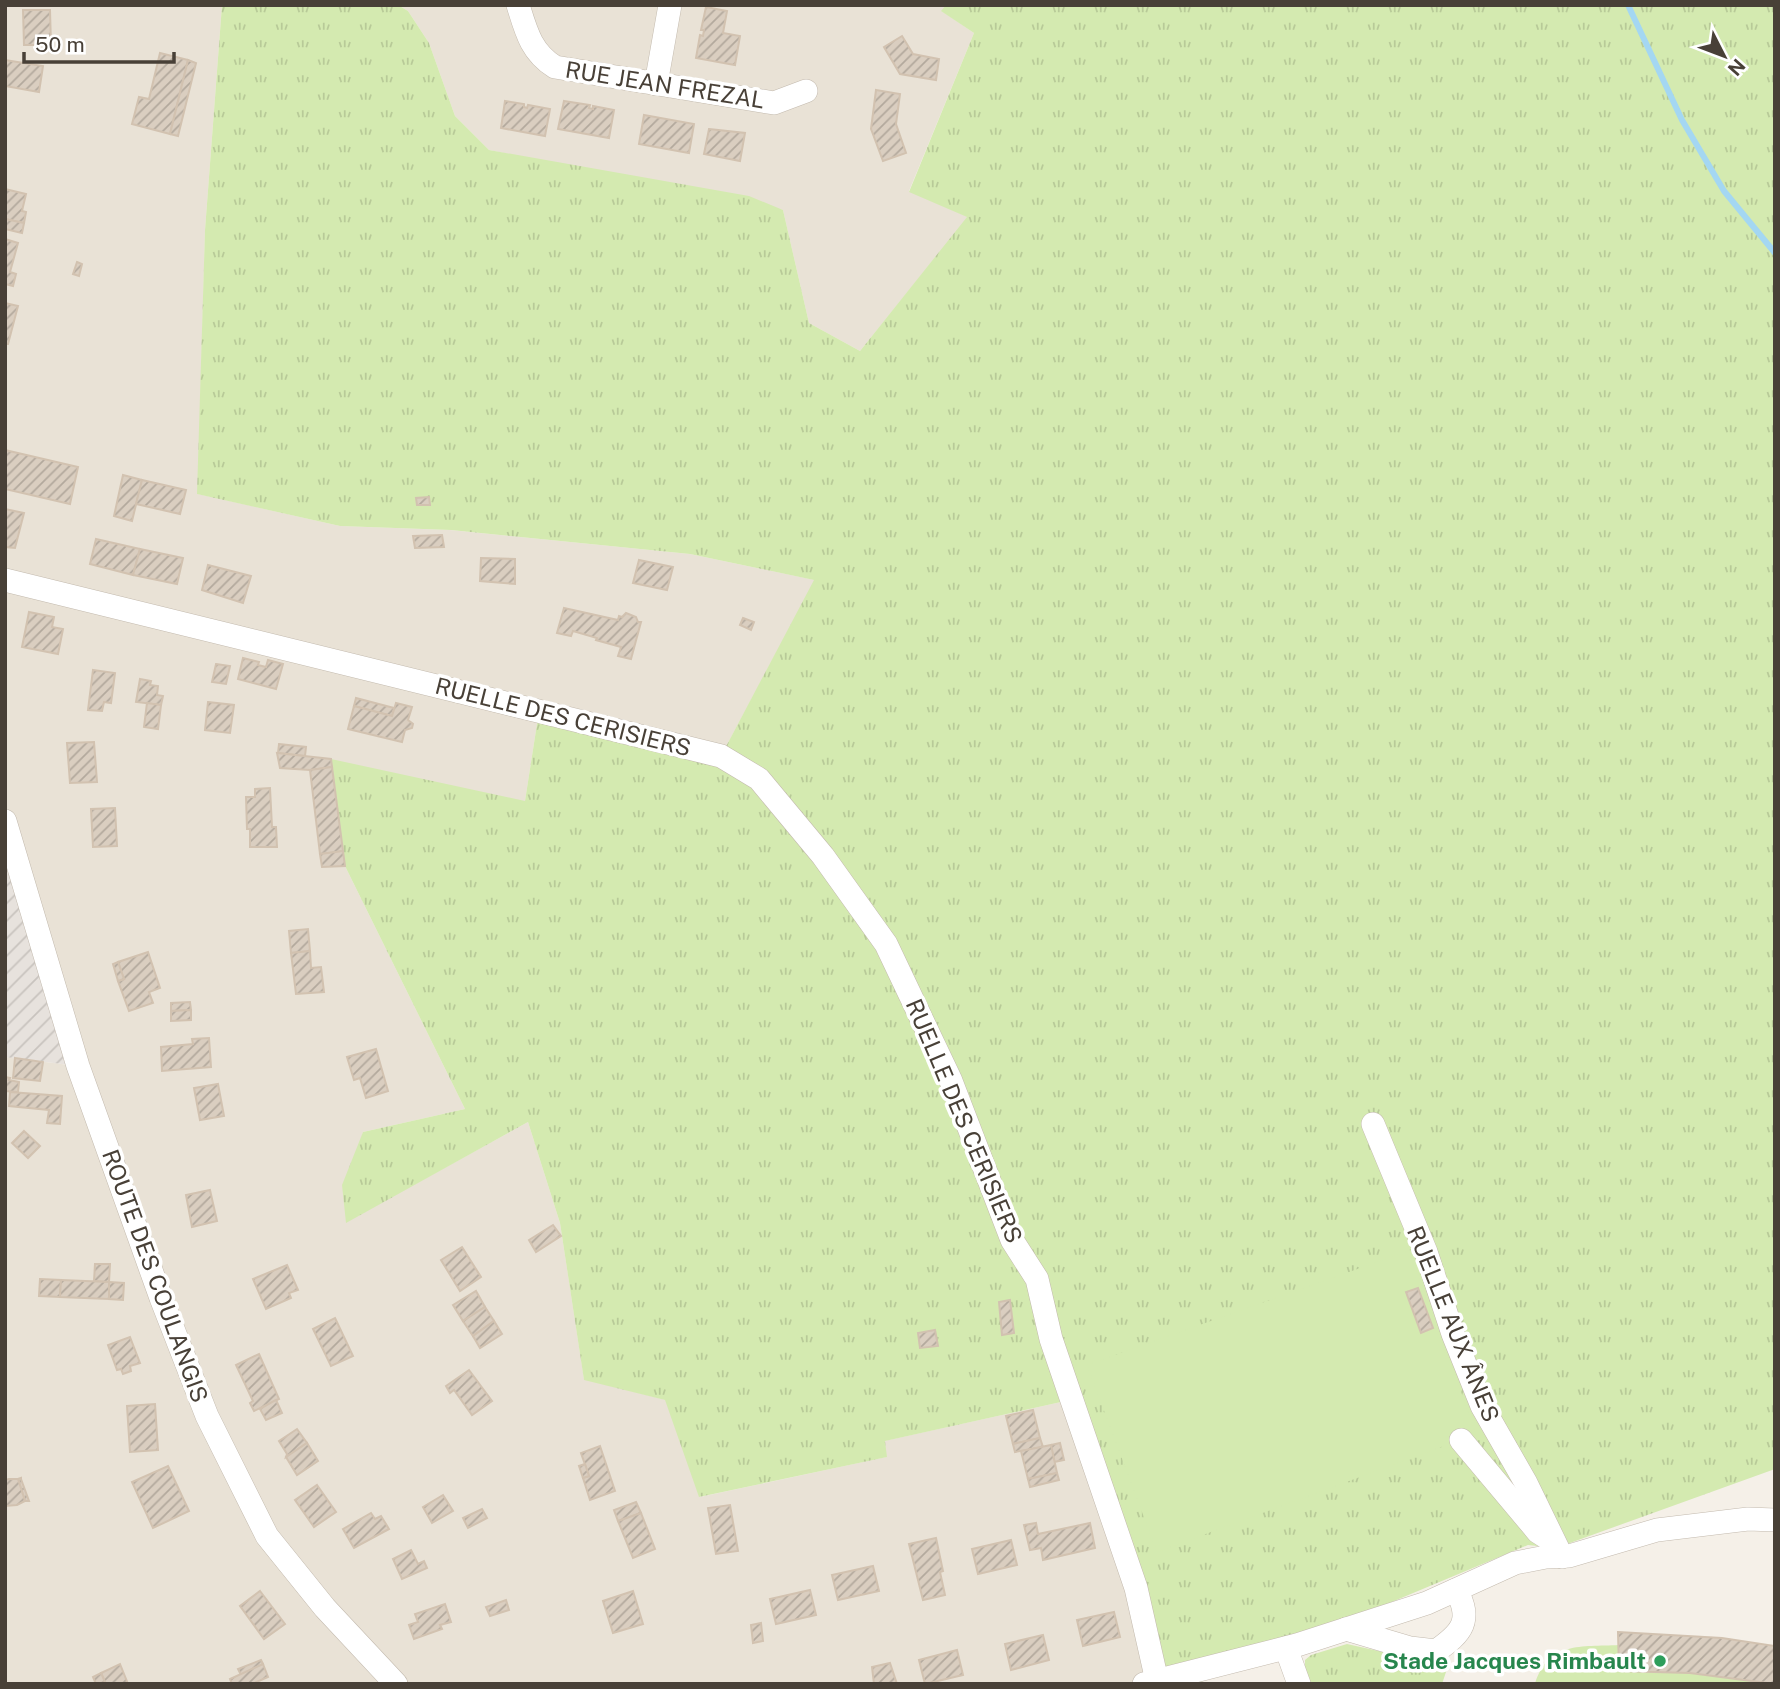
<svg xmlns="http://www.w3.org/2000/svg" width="1780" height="1689" viewBox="0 0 1780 1689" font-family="'Public Sans',sans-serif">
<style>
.residential{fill:#e9e2d6}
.industrial{fill:url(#industrial-furrows)}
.grass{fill:url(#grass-tufts)}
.pitch{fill:#d4eab0}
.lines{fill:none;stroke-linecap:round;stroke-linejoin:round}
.stream{stroke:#a4d7f2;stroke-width:6}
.building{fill:url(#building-hatch);stroke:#d2c2b0;stroke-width:2}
.minor-casing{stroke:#c3baae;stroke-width:24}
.minor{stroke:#fff;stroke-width:23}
.leisure-dot{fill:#2e9e5b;stroke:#fff;stroke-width:2.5}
.labels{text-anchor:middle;stroke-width:7;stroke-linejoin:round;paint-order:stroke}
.street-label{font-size:23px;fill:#484037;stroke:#fff}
.leisure-label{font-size:23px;font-weight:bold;fill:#27864d;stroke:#fff;text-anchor:end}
</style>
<defs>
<pattern id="industrial-furrows" width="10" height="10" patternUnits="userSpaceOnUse" patternTransform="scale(1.75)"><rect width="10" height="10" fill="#e7e2dd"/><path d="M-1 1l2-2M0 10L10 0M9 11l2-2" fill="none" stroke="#c8c3be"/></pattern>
<pattern id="grass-tufts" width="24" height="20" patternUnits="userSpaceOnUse" patternTransform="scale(1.75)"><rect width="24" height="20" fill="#d4eab0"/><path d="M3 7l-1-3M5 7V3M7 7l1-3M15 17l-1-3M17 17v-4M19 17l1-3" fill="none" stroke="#b8ca98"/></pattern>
<pattern id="building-hatch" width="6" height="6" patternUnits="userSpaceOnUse" patternTransform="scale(1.75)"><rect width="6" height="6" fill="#dacec0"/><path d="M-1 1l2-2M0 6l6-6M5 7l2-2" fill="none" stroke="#b3a99d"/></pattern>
</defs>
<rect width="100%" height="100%" fill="#f5f0e8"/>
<!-- residential -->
<g class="residential">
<polygon points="5,5 222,5 205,230 198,494 340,526 450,530 690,554 815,580 721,756 539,711 525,801 345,866 465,1109 363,1132 346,1222 528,1122 560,1223 584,1379 666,1400 700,1497 886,1457 884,1441 1079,1398 1169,1684 5,1684 5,1057 77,1066 5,821"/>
<polygon points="398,5 946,5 942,11 974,33 909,191 968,217 860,351 809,323 783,210 489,150 455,116 429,43 408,11"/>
</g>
<!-- industrial -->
<polygon class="industrial" points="5,821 78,1066 5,1057"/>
<!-- grass -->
<g class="grass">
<polygon points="222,5 398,5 408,11 429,43 455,116 489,150 749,196 783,210 809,323 860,351 967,217 909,192 974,33 941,11 946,5 1775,5 1775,1469 1556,1548 1528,1545 1196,1684 1169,1684 1079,1398 885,1441 887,1457 699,1497 665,1400 584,1380 560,1223 528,1122 346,1223 342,1185 363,1132 465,1109 345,866 331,759 525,801 539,711 721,756 814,580 690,554 451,530 340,526 197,494 205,230"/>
<polygon points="1347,1644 1392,1654 1392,1662 1424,1667 1426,1661 1439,1664 1448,1657 1449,1663 1442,1684 1309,1684 1305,1676 1305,1660 1311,1655"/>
</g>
<!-- pitch -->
<g class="pitch">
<polygon points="1411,1250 1476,1434 1157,1552 1087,1365"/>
<path d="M1618,1632L1722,1638L1775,1646V1684H1535C1548,1641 1581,1647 1619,1645Z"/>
</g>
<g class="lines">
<!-- stream -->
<polyline class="stream" points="1628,5 1682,120 1724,191 1775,253"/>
</g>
<!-- building -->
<g class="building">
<polygon points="706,7 727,11 723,33 740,36 735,65 696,58 700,35 703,36 704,30 701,30"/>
<polygon points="23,10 50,10 51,45 24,45"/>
<polygon points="902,36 913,54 939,59 936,80 900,74 884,47"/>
<polygon points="160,53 188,60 170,134 132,124 139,97 149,99"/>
<polygon points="5,60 43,66 39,92 5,86"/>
<polygon points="188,60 196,63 178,136 170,134"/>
<polygon points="876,90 900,94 896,124 906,153 883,161 871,129"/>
<polygon points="505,101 524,104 524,107 527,108 528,105 550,109 545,136 501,128"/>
<polygon points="564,101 590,105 589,108 593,109 593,106 614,110 609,138 558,129"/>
<polygon points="644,115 694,124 689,153 639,144"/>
<polygon points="709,129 745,133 740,161 704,154"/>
<polygon points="5,189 26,194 22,211 26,212 24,223 5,219"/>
<polygon points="5,219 24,223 22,233 5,229"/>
<polygon points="5,239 18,243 10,272 16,274 13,286 5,284"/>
<polygon points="77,262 82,264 79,276 73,274"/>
<polygon points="5,303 18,306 8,344 5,344"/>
<polygon points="5,450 78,467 70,504 5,489"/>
<polygon points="123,475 142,480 132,521 114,516"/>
<polygon points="142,480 186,490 180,514 136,504"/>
<polygon points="429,497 430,505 417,505 416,498"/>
<polygon points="5,509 24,513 15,548 5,547"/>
<polygon points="442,535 444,547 415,548 413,536"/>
<polygon points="96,539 140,549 133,575 90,564"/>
<polygon points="140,549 183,558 177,584 133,575"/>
<polygon points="481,558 515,559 515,584 480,581"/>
<polygon points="639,560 673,567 667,590 633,583"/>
<polygon points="208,565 251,576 243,603 202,590"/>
<polygon points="564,608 618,620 619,616 622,617 626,613 636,617 638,622 641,622 631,659 618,656 621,647 596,640 597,638 573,631 571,636 557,633"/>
<polygon points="29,612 54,617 52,627 63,629 58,654 22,647"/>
<polygon points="743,618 754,622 751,630 740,625"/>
<polygon points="243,658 259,662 258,665 266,667 268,660 283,664 276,689 238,679"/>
<polygon points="216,664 230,666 226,684 212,682"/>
<polygon points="93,670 115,673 111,703 104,702 102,711 88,710"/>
<polygon points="140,679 151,681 150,685 158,686 157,695 163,696 161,705 136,702"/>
<polygon points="356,698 394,708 392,716 354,706"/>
<polygon points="208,702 234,705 230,733 205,730"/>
<polygon points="147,703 161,705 158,729 144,727"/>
<polygon points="396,703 412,707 408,720 413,724 412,728 405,730 402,742 348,729 354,706 392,716"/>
<polygon points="94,742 97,782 70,783 67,743"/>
<polygon points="279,744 306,747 305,756 278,753"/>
<polygon points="277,753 331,759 332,767 310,770 280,768"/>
<polygon points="332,767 343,851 320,854 310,770"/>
<polygon points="270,788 272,827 276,827 277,847 250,847 250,829 247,829 246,797 255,797 255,789"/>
<polygon points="115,808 117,846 93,847 91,809"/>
<polygon points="343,851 345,866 322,867 320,854"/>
<polygon points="308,929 310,951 291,953 289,931"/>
<polygon points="310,951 311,968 321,967 324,992 296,994 291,953"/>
<polygon points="148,952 160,988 149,992 153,1003 129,1011 118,981 124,979 118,962"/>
<polygon points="118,962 124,979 118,981 113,964"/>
<polygon points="190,1002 191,1010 171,1011 171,1003"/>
<polygon points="191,1010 191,1020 171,1021 171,1011"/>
<polygon points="209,1038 211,1067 162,1071 161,1047 193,1044 192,1039"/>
<polygon points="376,1049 388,1091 366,1098 360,1078 354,1080 347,1057"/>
<polygon points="15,1058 43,1062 40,1081 13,1078"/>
<polygon points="5,1077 10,1078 9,1080 19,1082 18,1092 5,1091"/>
<polygon points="218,1084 224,1116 200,1120 194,1088"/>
<polygon points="10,1092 62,1096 60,1124 47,1123 49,1110 9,1106"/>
<polygon points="24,1131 40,1146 28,1158 12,1143"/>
<polygon points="210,1190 217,1221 192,1227 186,1195"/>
<polygon points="553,1225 561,1236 536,1252 529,1240"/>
<polygon points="462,1247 481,1277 460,1291 441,1260"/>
<polygon points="95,1264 110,1264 109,1282 94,1281"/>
<polygon points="287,1265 298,1290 289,1293 291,1298 266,1309 253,1279"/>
<polygon points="40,1279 61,1280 60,1297 39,1296"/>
<polygon points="61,1280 109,1282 109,1299 60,1297"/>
<polygon points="109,1282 124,1283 123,1300 109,1299"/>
<polygon points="1418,1288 1433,1328 1421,1333 1406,1292"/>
<polygon points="476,1291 485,1307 463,1321 453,1305"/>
<polygon points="1010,1300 1014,1333 1002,1335 999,1302"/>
<polygon points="485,1307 494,1321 473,1336 463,1321"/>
<polygon points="335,1318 353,1356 331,1366 313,1329"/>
<polygon points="494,1321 502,1334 480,1348 473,1336"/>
<polygon points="935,1330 938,1346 920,1348 918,1333"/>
<polygon points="130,1337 140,1363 130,1366 131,1371 123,1374 121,1369 117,1370 108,1345"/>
<polygon points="259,1354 279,1399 254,1411 250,1403 253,1401 236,1365"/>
<polygon points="469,1370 492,1401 472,1415 454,1390 450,1393 446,1386"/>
<polygon points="276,1400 282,1413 266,1420 260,1409"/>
<polygon points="155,1404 158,1450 130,1452 127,1406"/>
<polygon points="1033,1410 1040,1438 1013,1444 1006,1416"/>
<polygon points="297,1429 307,1443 286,1457 287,1454 279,1441"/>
<polygon points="1040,1438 1043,1447 1015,1452 1013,1444"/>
<polygon points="307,1443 318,1461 297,1475 286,1457"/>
<polygon points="1060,1443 1064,1460 1054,1462 1051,1445"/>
<polygon points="1051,1445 1057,1473 1028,1479 1021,1451"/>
<polygon points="600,1446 615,1491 590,1500 583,1478 589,1476 581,1453"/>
<polygon points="585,1464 589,1476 583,1478 579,1466"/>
<polygon points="168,1466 189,1511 153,1528 132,1482"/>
<polygon points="1057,1473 1059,1480 1030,1487 1028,1479"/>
<polygon points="21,1478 21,1479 29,1501 25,1501 18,1479"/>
<polygon points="9,1479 18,1479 25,1501 17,1505 5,1506 5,1480"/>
<polygon points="317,1485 336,1512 314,1527 295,1500"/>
<polygon points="443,1495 453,1511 432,1523 423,1507"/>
<polygon points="636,1502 641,1513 618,1521 614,1510"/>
<polygon points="730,1505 738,1551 716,1554 708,1508"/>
<polygon points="482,1509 487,1518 468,1528 463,1518"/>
<polygon points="371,1513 375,1519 381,1516 389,1529 354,1548 343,1529"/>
<polygon points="641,1513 655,1549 633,1558 618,1521"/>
<polygon points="1036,1523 1038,1534 1090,1523 1095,1548 1043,1560 1041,1548 1030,1550 1024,1525"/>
<polygon points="936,1538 943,1571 940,1572 945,1595 923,1600 909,1544"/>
<polygon points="1011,1540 1017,1565 978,1574 972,1549"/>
<polygon points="411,1550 418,1564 424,1561 427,1568 402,1579 393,1559"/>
<polygon points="873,1566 879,1591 838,1600 832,1575"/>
<polygon points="810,1590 816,1615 776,1624 770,1599"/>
<polygon points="260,1591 285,1624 264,1639 240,1606"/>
<polygon points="633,1591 643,1624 613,1633 603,1601"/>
<polygon points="506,1600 509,1610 490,1616 486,1607"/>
<polygon points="445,1604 451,1622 440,1625 442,1629 414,1639 409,1625 418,1622 415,1614"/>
<polygon points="1114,1612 1120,1637 1083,1646 1077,1620"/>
<polygon points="761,1623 763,1641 753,1643 751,1625"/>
<polygon points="1618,1632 1722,1638 1775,1646 1775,1684 1690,1673 1619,1671"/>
<polygon points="1043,1635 1049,1660 1011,1670 1005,1644"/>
<polygon points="957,1650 963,1675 925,1684 919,1660"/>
<polygon points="261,1660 263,1664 241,1675 238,1669"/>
<polygon points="890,1663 897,1684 874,1684 872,1667"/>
<polygon points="120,1664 128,1684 102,1684 105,1682 101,1673"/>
<polygon points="263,1664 268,1677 252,1684 232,1684 230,1679"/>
<polygon points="101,1673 105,1682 96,1684 93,1677"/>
</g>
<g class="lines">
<!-- minor casing -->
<g class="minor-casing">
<g id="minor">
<path d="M518,5C526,31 531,52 555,67L774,103L806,91"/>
<polyline points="656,84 670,5"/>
<polyline points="5,580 721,756 759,779 823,856 886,944 951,1081 1012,1240 1037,1279 1051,1339 1136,1588 1157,1681"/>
<polyline points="5,821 78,1066 161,1298 207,1416 267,1536 325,1608 396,1684"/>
<polyline points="1373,1124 1426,1252 1453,1334 1482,1406 1526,1483 1562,1557"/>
<polyline points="1461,1440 1538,1532 1549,1539"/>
<path d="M1346,1629L1410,1648L1436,1651C1462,1633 1473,1620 1456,1590"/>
<polyline points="1286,1648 1299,1684"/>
<polyline points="1144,1684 1297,1645 1427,1603 1515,1563 1546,1557 1569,1556 1657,1530 1748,1519 1775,1520"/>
</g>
</g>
<!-- minor -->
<use href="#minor" class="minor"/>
</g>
<!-- markers -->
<circle class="leisure-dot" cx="1660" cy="1661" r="7"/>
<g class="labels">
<!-- street labels -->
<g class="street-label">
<text transform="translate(665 85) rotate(9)" y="8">RUE JEAN FREZAL</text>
<text transform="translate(563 717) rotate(14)" y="8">RUELLE DES CERISIERS</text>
<text transform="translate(964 1121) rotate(67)" y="8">RUELLE DES CERISIERS</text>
<text transform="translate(155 1276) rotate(70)" y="8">ROUTE DES COULANGIS</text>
<text transform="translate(1453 1324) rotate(68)" y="8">RUELLE AUX ÂNES</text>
</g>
<!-- leisure labels -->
<g class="leisure-label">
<text x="1646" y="1669">Stade Jacques Rimbault</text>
</g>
</g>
<!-- border -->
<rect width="1780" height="1689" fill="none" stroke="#484037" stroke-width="14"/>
<!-- north arrow -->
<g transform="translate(1724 56) rotate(132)" stroke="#ffffff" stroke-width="5" paint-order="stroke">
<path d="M0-5L12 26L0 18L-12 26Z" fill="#484037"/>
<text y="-10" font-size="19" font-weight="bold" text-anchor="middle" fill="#484037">N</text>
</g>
<!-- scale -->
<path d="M24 52v10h150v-10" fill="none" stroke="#484037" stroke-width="3.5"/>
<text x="35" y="52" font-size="21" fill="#484037" stroke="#ffffff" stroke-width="5" paint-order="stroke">50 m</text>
</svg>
